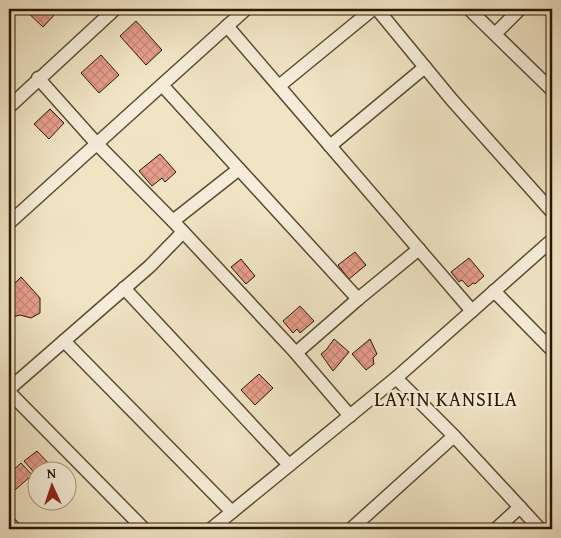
<svg xmlns="http://www.w3.org/2000/svg" width="561" height="538" viewBox="0 0 561 538" font-family="'Gentium Book Plus',serif">
<style>
.building{fill:url(#building-cross-hatch);stroke:#2a1700}
.lines{fill:none;stroke-linecap:round;stroke-linejoin:round}
.street-casing{stroke:#5c4a31;stroke-width:15}
.street{stroke:#f5edd9;stroke-width:12}
.labels{text-anchor:middle;stroke-width:4.5;stroke-linejoin:round;paint-order:stroke}
.quarter-label{font-size:20px;letter-spacing:1px;fill:#2a1700;stroke:#f5edd9}
</style>
<defs>
<pattern id="building-cross-hatch" width="8" height="8" patternUnits="userSpaceOnUse" patternTransform="scale(1.25)"><rect width="8" height="8" fill="#e79e8c"/><path d="M0 0l8 8M0 8l8-8" fill="none" stroke="#c68777"/></pattern>
</defs>
<rect width="100%" height="100%" fill="#f0e4c5"/>
<filter id="stains"><feTurbulence type="fractalNoise" baseFrequency=".004" numOctaves="4"/><feColorMatrix values="0 0 0 0 .2 0 0 0 0 .09 0 0 0 0 .02 0 0 0 .5 -.17"/></filter>
<radialGradient id="worn" r=".72"><stop offset=".6" stop-color="#630" stop-opacity="0"/><stop offset="1" stop-color="#630" stop-opacity=".3"/></radialGradient>
<!-- building -->
<g class="building">
<polygon points="24,9 57,9 59,10 43,27"/>
<polygon points="136,21 162,50 146,65 120,36"/>
<polygon points="101,55 119,75 99,93 81,73"/>
<polygon points="50,109 64,123 49,139 34,124"/>
<polygon points="160,154 176,172 165,182 162,178 152,186 139,171"/>
<polygon points="355,252 366,265 349,279 338,265"/>
<polygon points="469,258 484,276 475,284 473,283 468,287 462,280 459,282 451,272"/>
<polygon points="241,259 255,276 246,284 231,267"/>
<polygon points="21,277 40,298 40,313 31,318 20,315 9,318 9,289"/>
<polygon points="300,306 314,321 300,333 297,329 293,333 283,321"/>
<polygon points="334,339 349,352 333,371 321,354 326,350"/>
<polygon points="370,339 377,354 373,358 374,364 366,370 352,354"/>
<polygon points="259,374 273,388 255,405 241,390"/>
<polygon points="37,451 51,466 46,470 38,470 38,477 24,461"/>
<polygon points="21,463 32,475 15,490 9,484 9,474"/>
</g>
<g class="lines">
<!-- street casing -->
<g class="street-casing">
<g id="street">
<polyline points="377,9 452,100 552,212"/>
<polyline points="469,9 552,90"/>
<polyline points="227,26 472,311"/>
<polyline points="495,34 520,9"/>
<polyline points="38,78 97,144 173,221 296,353 350,416"/>
<polyline points="162,85 358,299"/>
<polyline points="279,86 373,9"/>
<polyline points="9,107 115,9"/>
<polyline points="330,146 425,67"/>
<polyline points="173,221 239,169"/>
<polyline points="9,223 246,9"/>
<polyline points="124,288 289,465"/>
<polyline points="494,291 552,350"/>
<polyline points="64,341 232,512"/>
<polyline points="296,353 358,299 419,249"/>
<polyline points="396,378 454,436 540,529"/>
<polyline points="9,389 150,266 183,232"/>
<polyline points="9,392 144,529"/>
<polyline points="9,523 15,529"/>
<polyline points="211,529 396,378 552,240"/>
<polyline points="351,529 454,436"/>
<polyline points="496,529 520,507"/>
</g>
</g>
<!-- street -->
<use href="#street" class="street"/>
</g>
<g class="labels">
<!-- quarter labels -->
<g class="quarter-label">
<text x="446" y="406">LAYIN KANSILA</text>
</g>
</g>
<!-- margin -->
<rect width="561" height="538" fill="none" stroke="#f0e4c5" stroke-width="30"/>
<rect x="10" y="10" width="541" height="518" fill="none" stroke="#2a1700" stroke-width="2.5"/>
<rect x="15" y="15" width="531" height="508" fill="none" stroke="#2a1700"/>
<!-- north arrow -->
<g transform="translate(52 486) rotate(357)"><circle r="24" fill="#f5edd9" stroke="#a49782"/>
<path d="M0-4L9 19L0 12L-9 19Z" fill="#8f2418"/>
<text y="-8" font-size="14" font-weight="bold" text-anchor="middle" fill="#2a1700">N</text>
</g>
<rect width="100%" height="100%" filter="url(#stains)"/>
<rect width="100%" height="100%" fill="url(#worn)"/>
</svg>
